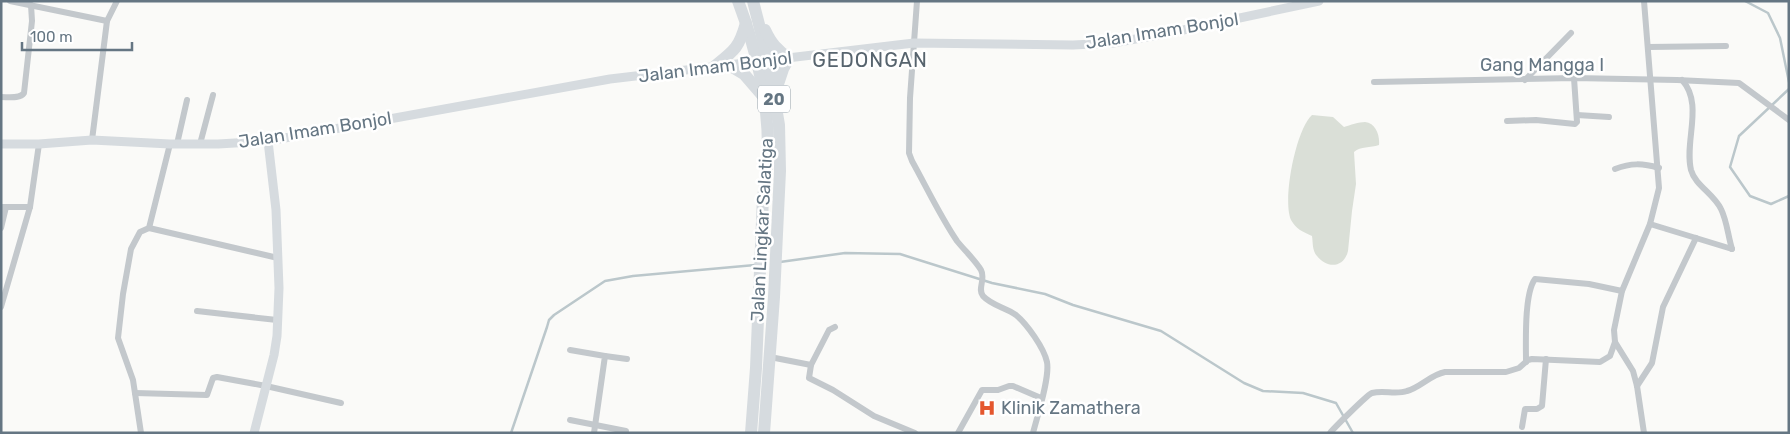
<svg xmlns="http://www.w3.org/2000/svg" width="1790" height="434" viewBox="0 0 1790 434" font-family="Rubik,sans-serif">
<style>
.green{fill:#dadfd7}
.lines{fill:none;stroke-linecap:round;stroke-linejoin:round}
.stream{stroke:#bbc7cb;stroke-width:2.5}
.street{stroke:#c3c8cc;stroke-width:6}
.secondary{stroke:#d6dbdf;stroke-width:9}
.highway{stroke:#d6dbdf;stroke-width:12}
.labels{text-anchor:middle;stroke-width:5;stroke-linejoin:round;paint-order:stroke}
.shield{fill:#fff;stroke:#939fa8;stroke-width:1}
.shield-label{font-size:16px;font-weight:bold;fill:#657683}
.street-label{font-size:18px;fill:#657683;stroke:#fff}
.poi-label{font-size:18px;fill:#657683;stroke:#fff;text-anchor:start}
.quarter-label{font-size:20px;letter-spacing:1px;fill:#57646e;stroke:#fff}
</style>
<rect width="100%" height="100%" fill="#fafaf8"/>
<!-- green -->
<path class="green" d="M1312,115L1333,117L1344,127C1350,125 1359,122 1365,122C1376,123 1380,136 1379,145C1370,148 1361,146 1354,152L1356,184L1352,211L1348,251C1344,268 1327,269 1317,256C1312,251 1313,242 1312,236C1303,232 1296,229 1291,220C1282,200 1296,129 1312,115Z"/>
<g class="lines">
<!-- stream -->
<g class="stream">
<polyline points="1745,1 1768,13 1780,38 1789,82"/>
<polyline points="1789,89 1739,136 1730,167 1750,196 1771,204 1789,196"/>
<polyline points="780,262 845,253 900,254 992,283 1045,294 1073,305 1161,331 1244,383 1263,391 1303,393 1336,403 1353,433"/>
<polyline points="511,433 547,327 549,320 554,315 605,281 633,276 755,265"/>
</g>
<!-- street -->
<g class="street">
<polyline points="10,1 107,21"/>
<path d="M917,1L910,98L909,153L912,161C927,188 940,216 957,241C965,251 975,260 981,270C986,279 977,289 983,296C991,305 1006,308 1016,315C1027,324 1044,348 1047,362C1050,378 1037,417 1033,433"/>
<polyline points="1644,1 1659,188 1650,224 1622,291 1614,330 1615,342 1633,371 1637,386 1644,433"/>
<polyline points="1648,47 1726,46"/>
<polyline points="1525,80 1571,33"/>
<path d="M1682,80C1704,104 1684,141 1691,170C1695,185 1714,194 1721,209C1727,221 1728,236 1732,249"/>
<polyline points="1374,82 1574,78 1677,80 1739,83 1789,120"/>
<path d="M1,97C9,97 20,99 24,93L32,21L31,5"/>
<polyline points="1577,115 1609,117"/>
<polyline points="1507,121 1536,120 1575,124 1577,122 1574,78"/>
<polyline points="92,140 107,21 117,1"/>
<polyline points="177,144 187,100"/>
<polyline points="200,144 213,95"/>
<path d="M1615,169C1631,163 1642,163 1659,168"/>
<polyline points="1,207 30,207"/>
<polyline points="1650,224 1732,249"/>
<polyline points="1,228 6,207"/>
<polyline points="149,228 278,258"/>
<polyline points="1,307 30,207 39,144"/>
<polyline points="197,311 277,320"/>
<polyline points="835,327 829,330 811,365 809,378 833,390 874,416 915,433"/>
<polyline points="570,350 605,356 594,433"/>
<polyline points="605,356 627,359"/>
<polyline points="770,357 811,365"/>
<path d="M1526,362C1526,342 1524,294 1535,279L1589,284L1622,291"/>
<polyline points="1637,386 1652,363 1663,307 1696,238"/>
<polyline points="135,393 207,395 213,378 217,377 266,386 341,403"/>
<polyline points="570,420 626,431"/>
<polyline points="1522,427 1525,409 1537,409 1542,406 1546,359"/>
<polyline points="141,433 133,380 118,338 123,294 131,249 140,232 149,228 170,144"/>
<polyline points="958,433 982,390 998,390 1009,386 1013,386 1041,398"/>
<path d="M1330,433C1334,428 1368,394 1372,393C1384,390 1396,395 1407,391C1421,387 1430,375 1445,372H1506L1519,368L1528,360L1532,359L1600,362L1610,356L1615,342"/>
</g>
<!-- secondary -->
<g class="secondary">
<polyline points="1,144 39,144 92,140 170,144 218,144 268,141 610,79 914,43 1073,45 1113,43 1169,33 1319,1"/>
<polyline points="254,433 274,355 277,336 279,288 276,210 268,141"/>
</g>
<!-- highway -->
<g class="highway">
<path d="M738,1C761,62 776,132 763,197L756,368L751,433"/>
<polyline points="753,1 768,60 779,125 780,171 774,297 764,433"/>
<path d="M765,30C771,43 777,50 789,58L783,69L775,93"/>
<polyline points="729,65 744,74 763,96"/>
<path d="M715,66C734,51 739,48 746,23"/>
</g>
</g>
<!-- icons -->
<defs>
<g id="hospital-bare" transform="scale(1.35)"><path d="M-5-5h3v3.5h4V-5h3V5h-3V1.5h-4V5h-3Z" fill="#e4572e" stroke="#fff" stroke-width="2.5" paint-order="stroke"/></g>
</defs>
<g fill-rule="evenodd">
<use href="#hospital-bare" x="987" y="408"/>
</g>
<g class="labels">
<!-- shield labels -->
<rect class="shield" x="758" y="85.5" width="32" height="27" rx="4"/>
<g class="shield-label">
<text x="774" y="105">20</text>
</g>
<!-- street labels -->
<g class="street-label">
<text transform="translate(1162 31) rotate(-9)" y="6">Jalan Imam Bonjol</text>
<text x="1542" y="71">Gang Mangga I</text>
<text transform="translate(715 67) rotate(-7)" y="6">Jalan Imam Bonjol</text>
<text transform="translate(315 130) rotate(-9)" y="6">Jalan Imam Bonjol</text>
<text transform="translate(762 230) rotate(-87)" y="6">Jalan Lingkar Salatiga</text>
</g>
<!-- poi labels -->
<g class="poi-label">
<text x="1001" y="414">Klinik Zamathera</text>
</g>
<!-- quarter labels -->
<g class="quarter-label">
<text x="870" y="67">GEDONGAN</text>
</g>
</g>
<!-- border -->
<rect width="1790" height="434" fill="none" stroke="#657683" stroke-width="5"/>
<!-- scale -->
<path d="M22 42v8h110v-8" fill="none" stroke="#657683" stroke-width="2.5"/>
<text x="30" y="42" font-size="15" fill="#657683" stroke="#ffffff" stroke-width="4" paint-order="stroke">100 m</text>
</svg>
